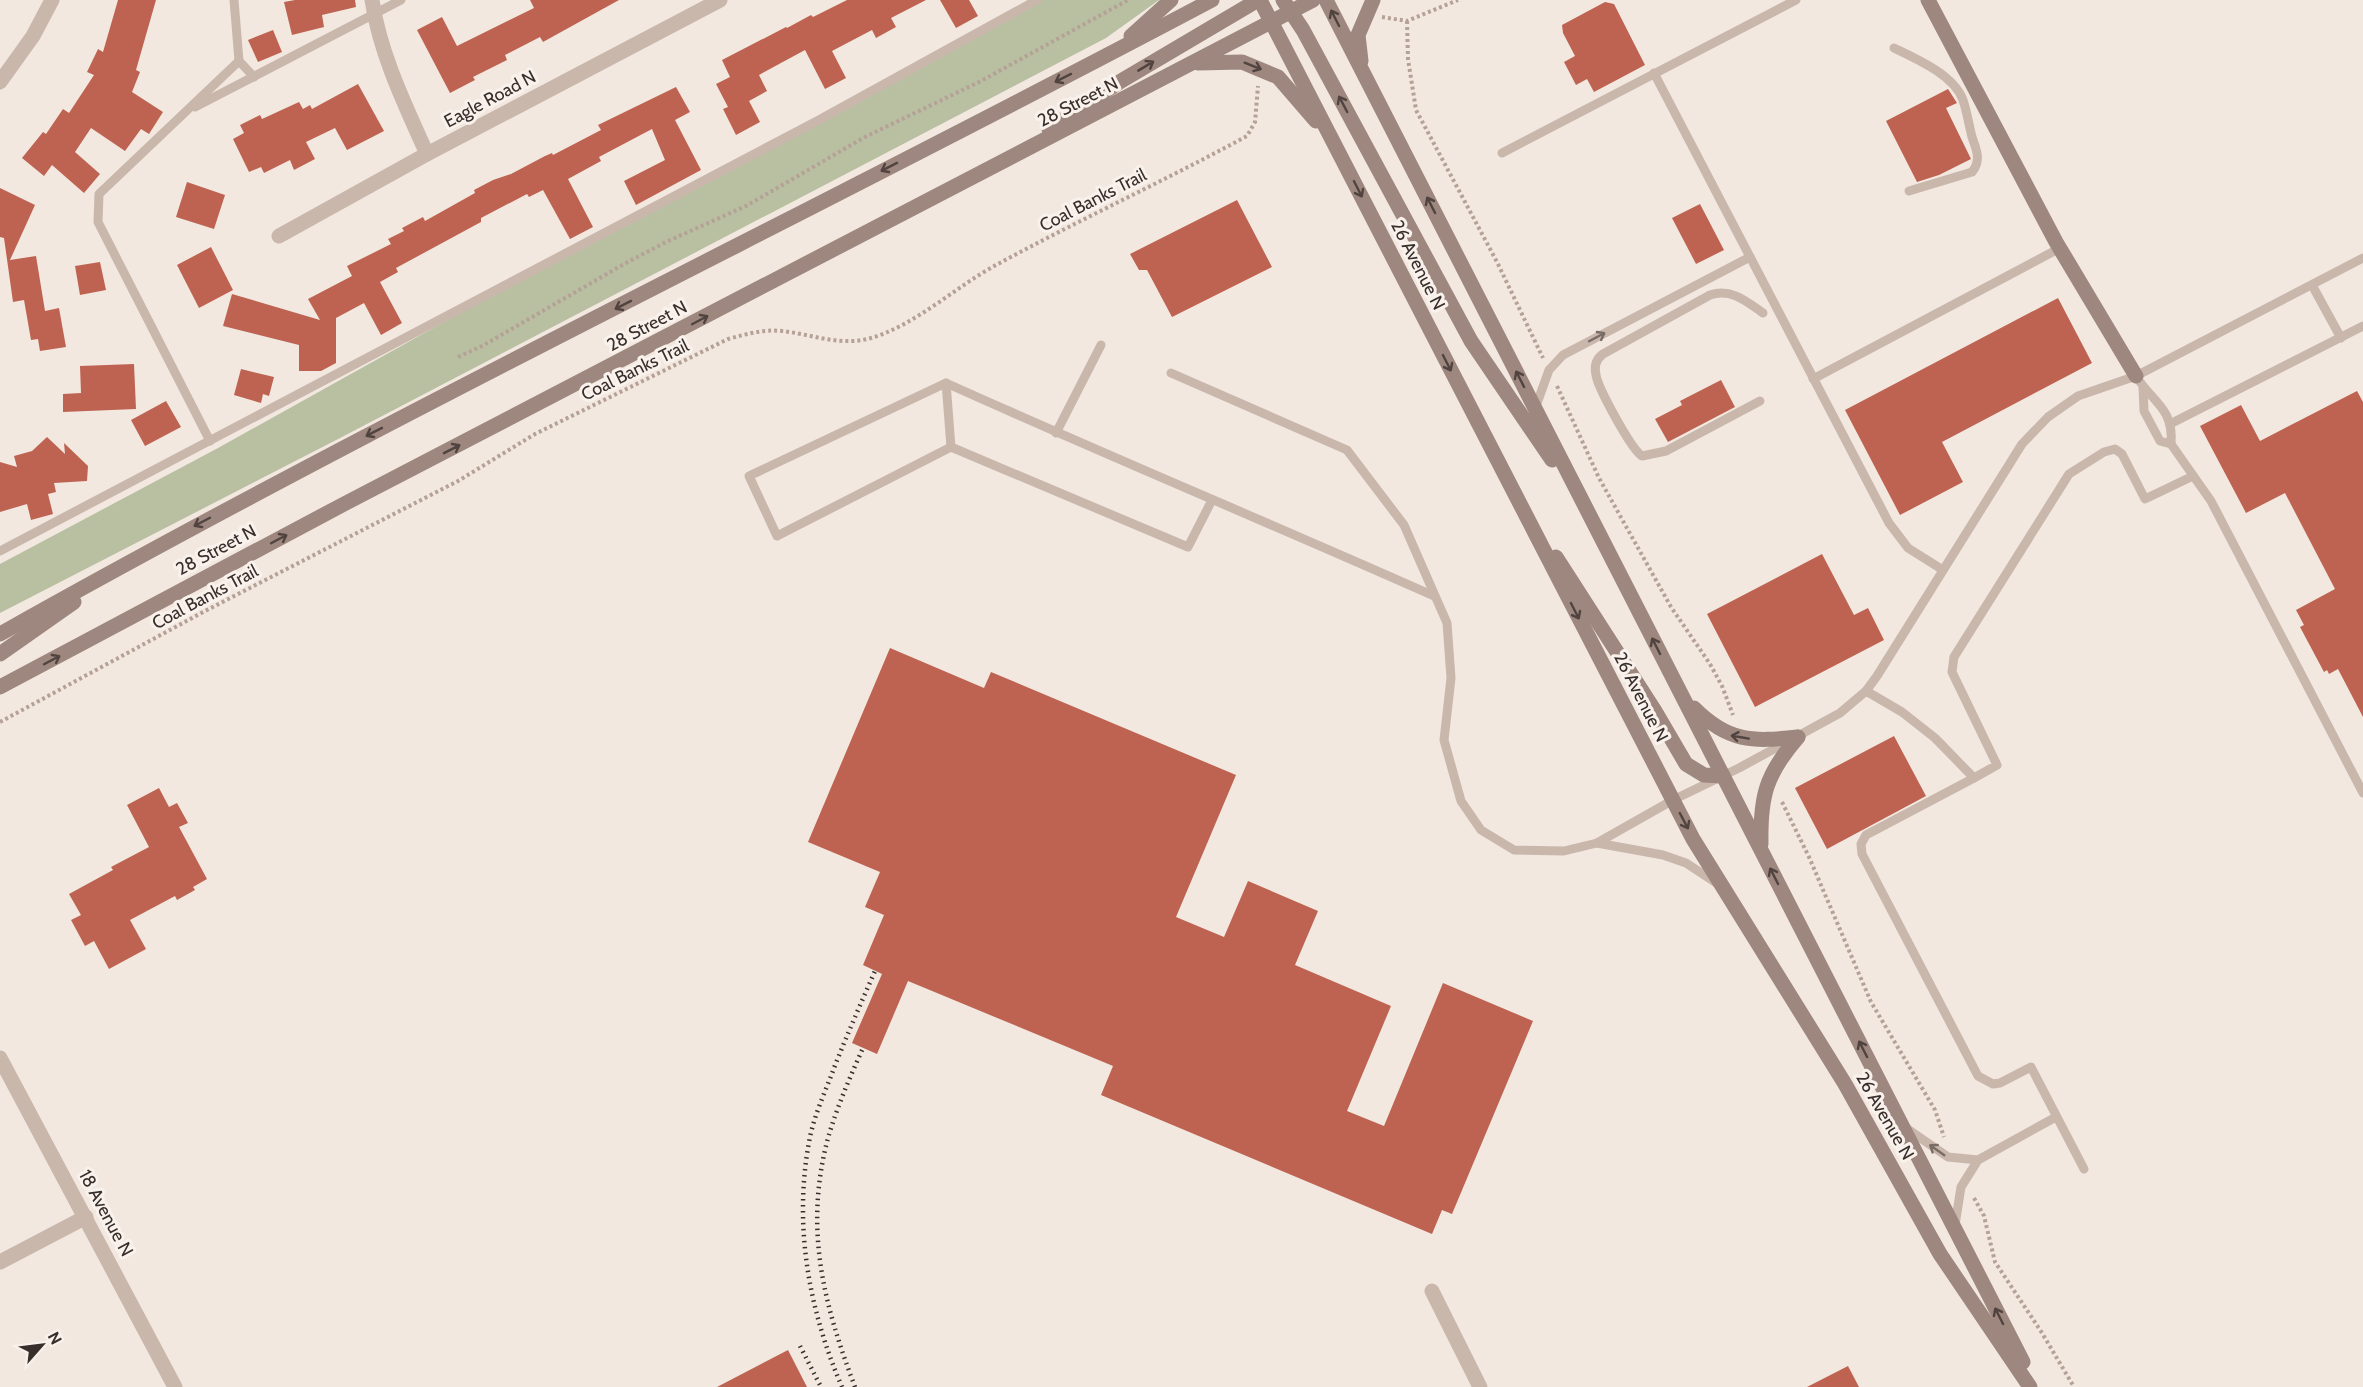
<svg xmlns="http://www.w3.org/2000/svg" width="2363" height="1387" viewBox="0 0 2363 1387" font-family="Cabin,sans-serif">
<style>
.green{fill:#b8c0a1}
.building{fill:#be6351}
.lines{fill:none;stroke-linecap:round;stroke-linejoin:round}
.path{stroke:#b5a196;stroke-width:4;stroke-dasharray:3 3;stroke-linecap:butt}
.lane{stroke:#c9b7ac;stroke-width:9}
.street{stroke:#c9b7ac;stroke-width:15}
.secondary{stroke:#9d877e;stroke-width:15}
.rail{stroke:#382e2b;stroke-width:4.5;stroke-dasharray:1.5 4.5;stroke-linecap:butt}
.oneway{stroke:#514440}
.oneway2{stroke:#796c65}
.labels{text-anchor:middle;stroke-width:6;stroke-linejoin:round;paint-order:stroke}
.street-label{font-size:18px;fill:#382e2b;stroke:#f9f2ec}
</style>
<rect width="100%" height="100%" fill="#f2e8e0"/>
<!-- green -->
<polygon class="green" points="1037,0 1159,0 1106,38 342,437 0,613 0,564 218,448 575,249"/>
<!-- building -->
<g class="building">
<polygon points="118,0 156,0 136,70 140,72 132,92 163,112 149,134 141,129 125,151 91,128 75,152 100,174 84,193 52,165 44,176 22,158 43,132 46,134 63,109 69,113 94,75 87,72 98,49 103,52"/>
<polygon points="295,0 355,0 356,7 322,15 324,27 292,35 284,2"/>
<polygon points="530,0 619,0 543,42 540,37 505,55 507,60 473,77 475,80 450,93 417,30 442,17 457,46 534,8"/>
<polygon points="847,0 926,0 891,18 896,27 876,38 872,30 832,51 846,78 825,89 805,50 759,75 767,91 749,101 760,122 736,135 723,109 728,107 716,84 730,77 722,60 786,27 787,28 811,15 813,17"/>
<polygon points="940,0 969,0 978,16 956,28"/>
<polygon points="1605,2 1614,4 1645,65 1594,92 1587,79 1576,85 1564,62 1575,56 1563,33 1562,25"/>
<polygon points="273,30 282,52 258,62 248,40"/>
<polygon points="358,84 384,131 347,150 335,128 306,142 315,159 294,170 290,160 264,173 261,167 249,172 233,139 244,133 240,125 260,115 262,119 299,102 303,109 310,105 312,109"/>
<polygon points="676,87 690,112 675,120 701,170 636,205 624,181 665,160 652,129 599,157 601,161 568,179 593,227 570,239 543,190 529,197 527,194 481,218 481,222 396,268 398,272 380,282 402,323 381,335 364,303 336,318 336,363 321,371 299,371 299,345 223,326 232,294 320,320 308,299 352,276 347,266 391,244 388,239 404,231 402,228 423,217 425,221 475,193 474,190 493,180 511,174 545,156 552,153 553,155 601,130 598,125"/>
<polygon points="1948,89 1957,103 1946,108 1971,159 1939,175 1917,182 1886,121"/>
<polygon points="187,182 225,195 214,229 176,217"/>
<polygon points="0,188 35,205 10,260 36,256 45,311 59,308 66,347 40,351 38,339 31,340 24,300 13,302 4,238 0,237"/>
<polygon points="1237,200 1272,267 1172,317 1147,270 1139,270 1130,254"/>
<polygon points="1700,204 1724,250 1696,264 1672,218"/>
<polygon points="211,247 233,290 199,308 177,265"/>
<polygon points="100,262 106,290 80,295 75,266"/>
<polygon points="2058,298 2092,363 1942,442 1963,482 1900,515 1845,410"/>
<polygon points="134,364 136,409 63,412 63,394 81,393 80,366"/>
<polygon points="241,369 274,377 269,396 263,394 261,403 234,395"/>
<polygon points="1721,380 1735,407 1668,442 1655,419 1682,405 1680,401"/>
<polygon points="2357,391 2363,402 2363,717 2338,669 2329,674 2327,670 2324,672 2300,627 2304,625 2296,610 2335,589 2285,493 2246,513 2200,426 2241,405 2260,441"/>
<polygon points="166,401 181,427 145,446 131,420"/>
<polygon points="47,437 65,454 64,443 88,466 87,481 54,483 56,492 48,494 53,514 31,520 27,504 0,512 0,462 17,467 14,456 32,451"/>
<polygon points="1822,554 1854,615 1868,608 1884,640 1755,707 1707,614"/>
<polygon points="890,648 984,688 991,672 1236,775 1176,917 1224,937 1248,881 1318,911 1295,965 1391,1006 1347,1111 1384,1126 1443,983 1533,1021 1452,1214 1442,1210 1432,1234 1101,1095 1113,1066 908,981 877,1054 852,1043 882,974 863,965 884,915 865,907 880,872 808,842"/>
<polygon points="1894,736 1926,796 1827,849 1795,788"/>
<polygon points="159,788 169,807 177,803 188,823 179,827 207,879 193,887 195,890 177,900 175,896 130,920 146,949 109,969 94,941 85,946 71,920 81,915 69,894 113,870 111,867 149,847 127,805"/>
<polygon points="788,1350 807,1387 717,1387"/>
<polygon points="1848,1366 1859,1387 1807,1387"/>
</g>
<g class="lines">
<!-- path -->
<g class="path">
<polyline points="1382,17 1407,21 1458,0"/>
<polyline points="1407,21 1408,59 1416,110 1497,262 1543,358"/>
<polyline points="458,357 482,346 624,264 666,242 746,206 865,137 981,81 1128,0"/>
<polyline points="1557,386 1599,478 1671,607 1710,664 1722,686 1733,715"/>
<path d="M0,722L205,611L458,481L535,434L728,339C747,334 763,329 782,331C811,334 841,347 871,338C914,326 957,286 996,265C1079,220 1164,181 1247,136L1255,122L1258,86"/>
<polyline points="1782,802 1809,857 1871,1002 1935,1110 1944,1137"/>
<polyline points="1974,1198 1984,1216 1995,1262 2042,1333 2074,1387"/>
</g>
<!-- lane -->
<g class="lane">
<path d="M1894,48C1917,59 1954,75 1963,100C1967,112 1969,125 1972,137C1976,149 1982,160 1972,172L1909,191"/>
<polyline points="239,61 254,77"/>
<polyline points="1654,73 1889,523 1908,548 1943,570"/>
<polyline points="195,107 401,0"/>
<polyline points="1502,153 1796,0"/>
<polyline points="2312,285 2341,338"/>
<polyline points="1171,373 1347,450 1404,525 1447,623 1451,678 1444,740 1461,801 1481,830 1514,850 1564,851 1597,843 1673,800 1739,768 1840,713 1866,691 1877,676 2022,444 2048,417 2078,396 2136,376 2363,258"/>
<path d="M2136,376C2152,402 2174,408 2171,444L2160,441L2144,411L2143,387"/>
<polyline points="1813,379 2060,248"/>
<polyline points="946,383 951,447"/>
<path d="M1760,401L1666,451L1642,456C1631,449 1598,388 1596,375C1594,366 1596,359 1603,354L1710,295C1731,288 1746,301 1763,313"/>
<polyline points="1535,409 1549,370 1563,355 1750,257"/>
<polyline points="2170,424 2363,326"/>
<polyline points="1056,433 1101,345"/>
<polyline points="210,441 98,222 99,194 239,61 234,0"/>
<polyline points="2171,444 2211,501 2363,793"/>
<path d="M1212,500L1188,547L951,447L777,536L749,476L946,383C1108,456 1272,524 1434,596"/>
<polyline points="0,551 817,121 1037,0"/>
<polyline points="1866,691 1902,712 1935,738 1974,778 1866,835 1861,844 1862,854 1978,1076 1993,1084 2000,1083 2031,1067 2084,1169"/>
<polyline points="1974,778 1997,765 1952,672 1954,657 2069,474 2104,452 2115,449 2122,454 2145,499 2193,476"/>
<polyline points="1597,843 1663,855 1686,863 1718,884"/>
<polyline points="1906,1128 1948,1157 1978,1160"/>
<polyline points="1955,1225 1961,1187 1978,1160 2056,1117"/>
</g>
<!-- street -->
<g class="street">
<path d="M372,0C380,54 405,105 427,154"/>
<polyline points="0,82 33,36 52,0"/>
<polyline points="279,236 427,154 720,0"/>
<polyline points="0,1058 175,1387"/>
<polyline points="0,1262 86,1217"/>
<polyline points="1432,1291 1480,1387"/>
</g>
<!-- secondary -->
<g class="secondary">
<polyline points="1260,0 1693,839 1845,1084 1940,1254 2030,1387"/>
<polyline points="1283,0 1303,30 1471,341 1552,460"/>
<polyline points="1326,0 2023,1362"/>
<polyline points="1928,0 2056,242 2136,376"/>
<polyline points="1131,36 1171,0"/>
<polyline points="1361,61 1358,35 1373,0"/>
<polyline points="1198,63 1242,62 1278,77 1316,121"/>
<polyline points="1049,129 1121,81 1258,0"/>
<polyline points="1556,557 1655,711 1686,764 1704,775 1723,776"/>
<path d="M0,634C398,410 809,214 1212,0"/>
<polyline points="0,654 74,602"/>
<polyline points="0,687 346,503 1313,0"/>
<path d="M1694,708C1728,742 1752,742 1798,737"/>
<path d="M1761,844C1760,796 1766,774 1798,737"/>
</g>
<!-- rail -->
<g class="rail">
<polyline points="800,1346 821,1387"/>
<path d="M842,1387C808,1308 793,1222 810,1137C815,1113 826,1090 834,1068C847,1035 861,1003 875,971"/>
<path d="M855,1387C823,1302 804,1228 828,1138C837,1107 850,1077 863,1048"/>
</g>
</g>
<!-- one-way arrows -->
<defs><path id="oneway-shaft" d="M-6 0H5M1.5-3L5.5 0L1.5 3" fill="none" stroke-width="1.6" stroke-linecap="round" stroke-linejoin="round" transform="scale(1.5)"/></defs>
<g class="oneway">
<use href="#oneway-shaft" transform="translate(1335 18) rotate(-117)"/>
<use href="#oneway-shaft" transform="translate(1146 66) rotate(-31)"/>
<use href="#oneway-shaft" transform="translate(1253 66) rotate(22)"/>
<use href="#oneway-shaft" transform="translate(1063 78) rotate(153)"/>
<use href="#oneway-shaft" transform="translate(1343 104) rotate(-118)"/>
<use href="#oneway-shaft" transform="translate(889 167) rotate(153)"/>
<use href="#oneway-shaft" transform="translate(1358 189) rotate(63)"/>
<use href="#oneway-shaft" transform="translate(1431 205) rotate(-117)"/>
<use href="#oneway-shaft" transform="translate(623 305) rotate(153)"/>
<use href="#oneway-shaft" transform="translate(700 320) rotate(-28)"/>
<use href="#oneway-shaft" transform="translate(1447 363) rotate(63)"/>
<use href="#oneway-shaft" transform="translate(1520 379) rotate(-117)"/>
<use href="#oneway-shaft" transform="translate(374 432) rotate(153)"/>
<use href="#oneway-shaft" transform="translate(452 449) rotate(-27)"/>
<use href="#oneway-shaft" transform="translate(202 522) rotate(152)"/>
<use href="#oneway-shaft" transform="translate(279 539) rotate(-28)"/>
<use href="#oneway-shaft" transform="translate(1575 611) rotate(63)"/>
<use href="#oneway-shaft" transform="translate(1656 646) rotate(-117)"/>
<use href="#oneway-shaft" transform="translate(52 660) rotate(-28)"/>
<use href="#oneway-shaft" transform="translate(1740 737) rotate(-170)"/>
<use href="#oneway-shaft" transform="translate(1684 821) rotate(62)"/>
<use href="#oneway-shaft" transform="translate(1774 876) rotate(-117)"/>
<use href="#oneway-shaft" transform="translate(1863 1049) rotate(-117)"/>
<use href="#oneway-shaft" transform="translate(1999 1316) rotate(-117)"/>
</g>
<g class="oneway2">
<use href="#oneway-shaft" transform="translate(1597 337) rotate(-28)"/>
<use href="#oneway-shaft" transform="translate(1937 1150) rotate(-145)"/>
</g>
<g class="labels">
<!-- street labels -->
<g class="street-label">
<text transform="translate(490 99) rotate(-28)" y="6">Eagle Road N</text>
<text transform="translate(1078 102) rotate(-27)" y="6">28 Street N</text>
<text transform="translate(1093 200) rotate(-27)" y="6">Coal Banks Trail</text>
<text transform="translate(1418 265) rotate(63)" y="6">26 Avenue N</text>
<text transform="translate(647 326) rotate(-28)" y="6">28 Street N</text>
<text transform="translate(635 370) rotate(-26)" y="6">Coal Banks Trail</text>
<text transform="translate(216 550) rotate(-28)" y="6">28 Street N</text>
<text transform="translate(205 597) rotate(-28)" y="6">Coal Banks Trail</text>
<text transform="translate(1641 697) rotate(63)" y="6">26 Avenue N</text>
<text transform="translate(1885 1116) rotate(60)" y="6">26 Avenue N</text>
<text transform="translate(106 1213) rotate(62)" y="6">18 Avenue N</text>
</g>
</g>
<!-- north arrow -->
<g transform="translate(42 1345) rotate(62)" stroke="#f9f2ec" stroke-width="4.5" paint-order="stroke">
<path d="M0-4.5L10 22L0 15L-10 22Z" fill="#382e2b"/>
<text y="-9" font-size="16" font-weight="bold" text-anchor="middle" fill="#382e2b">N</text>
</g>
</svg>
